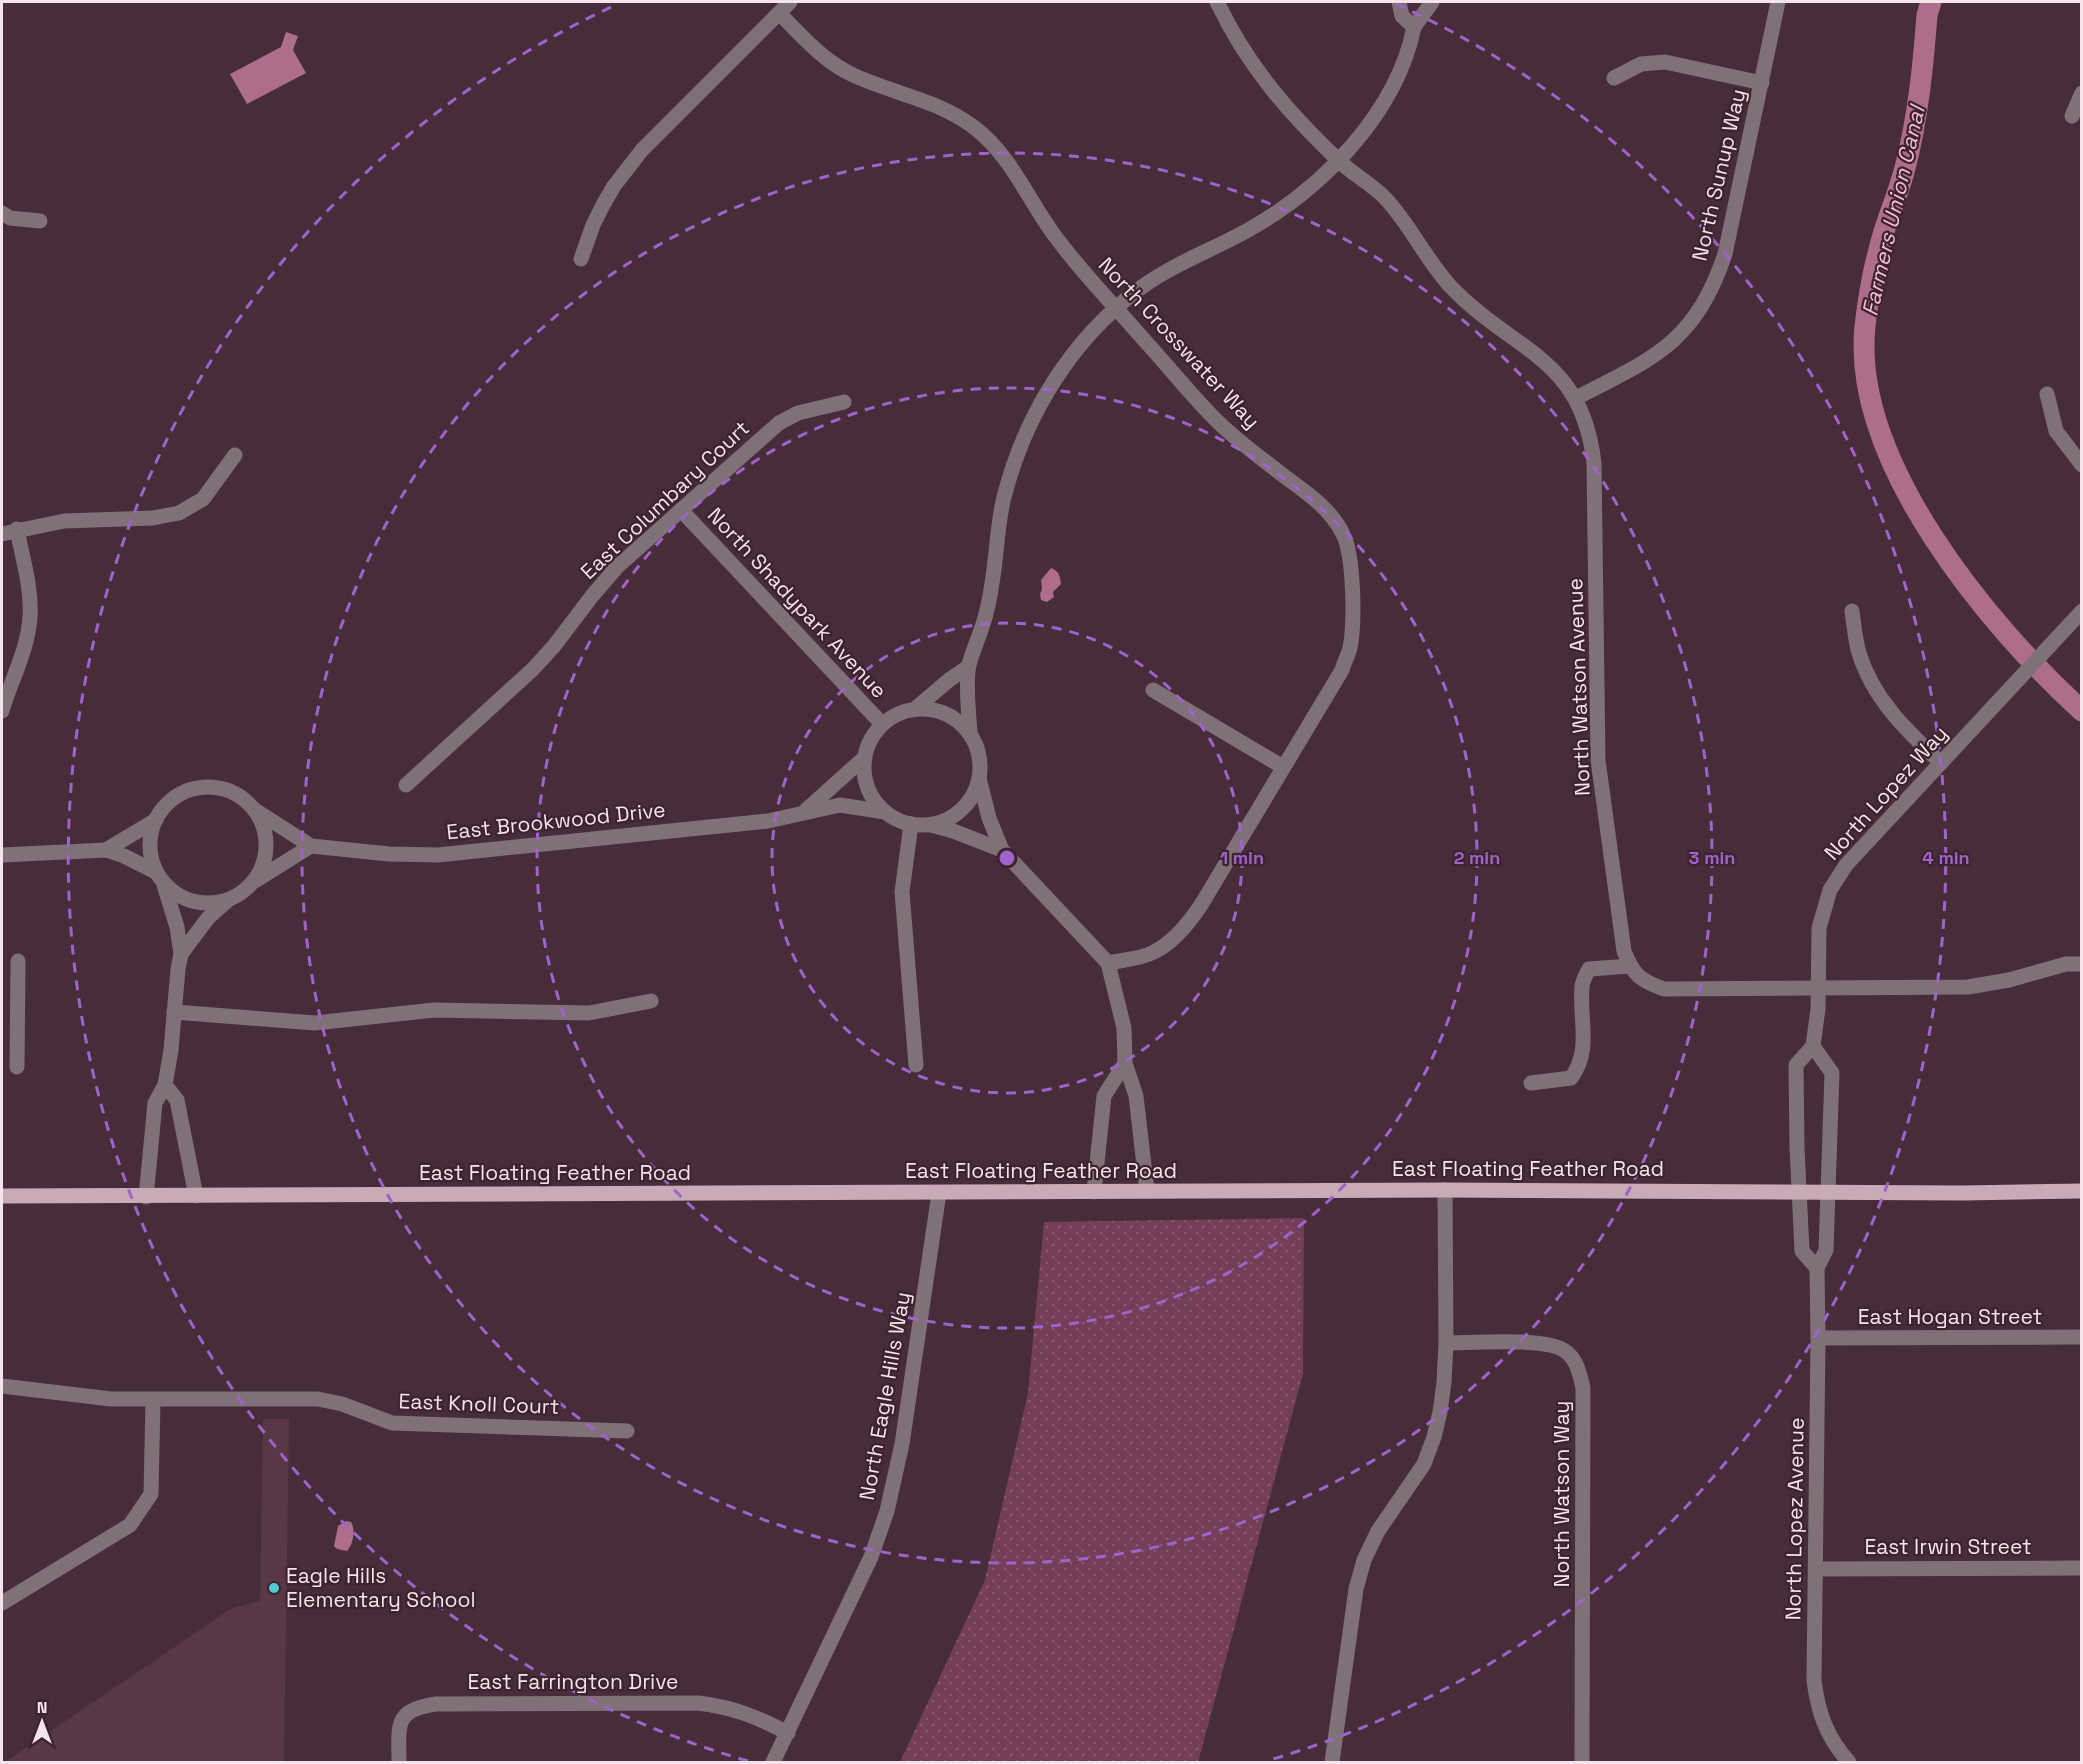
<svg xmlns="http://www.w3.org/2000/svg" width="2083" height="1764" viewBox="0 0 2083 1764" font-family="'Space Grotesk',sans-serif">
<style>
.built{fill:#583746}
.grass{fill:url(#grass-dots)}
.water{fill:#af6d8c}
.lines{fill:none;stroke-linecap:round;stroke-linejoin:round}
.canal{stroke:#af6d8c;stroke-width:21}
.minor{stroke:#7f7177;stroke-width:15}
.major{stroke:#c8abb7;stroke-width:15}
.ring{fill:none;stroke:#a063cc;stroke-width:3;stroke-dasharray:10 8}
.poi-dot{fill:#51ccd3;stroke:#3c232e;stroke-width:2}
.labels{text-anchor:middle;stroke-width:4.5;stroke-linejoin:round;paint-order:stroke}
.street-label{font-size:21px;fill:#f6e4ec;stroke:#3c232e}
.poi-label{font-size:21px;fill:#f6e4ec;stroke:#3c232e;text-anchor:start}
.water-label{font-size:22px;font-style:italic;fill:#f6bcd6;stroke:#3c232e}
.centre{fill:#a063cc;stroke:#3c232e;stroke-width:3}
.ring-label{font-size:18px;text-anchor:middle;font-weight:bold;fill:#a063cc;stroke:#3c232e;stroke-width:4.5;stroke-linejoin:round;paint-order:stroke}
</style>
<defs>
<pattern id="grass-dots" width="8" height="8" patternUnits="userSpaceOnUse" patternTransform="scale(1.5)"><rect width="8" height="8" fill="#743e58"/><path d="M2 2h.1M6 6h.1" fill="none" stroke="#885a70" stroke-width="1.8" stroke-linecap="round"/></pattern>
</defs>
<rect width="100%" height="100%" fill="#472c39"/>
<!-- built -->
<polygon class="built" points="263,1419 289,1419 284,1762 5,1762 232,1608 260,1601"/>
<!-- grass -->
<polygon class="grass" points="1304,1218 1303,1374 1198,1762 900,1762 985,1580 1028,1393 1044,1222"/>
<!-- water -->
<g class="water">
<polygon points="286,32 298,36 293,50 306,73 247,104 230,74 281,47"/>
<path d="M1051,568C1059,571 1060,576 1061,584L1053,592L1054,597L1047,602L1041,600L1040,594L1042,589L1041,580Z"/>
<path d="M346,1521L351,1522C356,1530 353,1545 347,1551L337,1549L334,1546L338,1526Z"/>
</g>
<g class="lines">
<!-- canal -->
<path class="canal" d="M1931,2L1927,15C1923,67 1918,118 1905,168C1898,196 1885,222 1879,250C1872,274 1868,301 1865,326C1851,461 1988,625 2082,711"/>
<!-- minor -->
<g class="minor">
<path d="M1217,2C1248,66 1286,110 1337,159C1352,174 1372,184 1386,199C1411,226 1426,260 1451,287C1514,353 1582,356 1594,463L1598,760L1624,951C1633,975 1641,981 1664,989L1968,987L2009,980L2066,964H2082"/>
<polyline points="1399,2 1402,16 1414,27 1432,2"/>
<path d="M779,13C802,36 823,61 853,75C894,94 939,100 975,128C1010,155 1027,197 1052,232C1080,271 1114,305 1145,341C1169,367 1191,395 1216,420C1237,441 1261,458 1284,476C1307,493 1330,508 1343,534C1354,556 1355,623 1350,648C1348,655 1344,663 1342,670L1201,905C1189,923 1174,942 1154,952C1141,959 1122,960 1108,963"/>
<polyline points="1614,78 1641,64 1665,62 1762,83"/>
<polyline points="2072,116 2082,93"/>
<polyline points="2,213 10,218 40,221"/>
<polyline points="581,259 593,225 603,205 614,186 642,150 790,2"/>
<polyline points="2047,394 2056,431 2082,465"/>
<path d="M1576,398C1654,358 1695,343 1725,254L1778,2"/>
<polyline points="681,510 882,724"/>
<polyline points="2,534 64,521 153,518 179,513 203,499 235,455"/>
<path d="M1852,611C1854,625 1855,639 1859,653C1873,699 1907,731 1941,763"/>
<polyline points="1153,690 1283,767"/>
<circle cx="922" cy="767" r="58"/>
<polyline points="915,709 949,680 968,667"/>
<path d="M2,711C11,680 28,650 30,617C32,588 22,557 17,529"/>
<path d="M970,733C969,716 965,680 969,665C972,652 978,640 982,627C987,613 990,597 992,583C997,554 997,525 1004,497C1025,415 1071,340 1139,289C1174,263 1213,250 1250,229C1324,187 1397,112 1414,27"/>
<polyline points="979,778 989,818 1002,850 1108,963 1124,1028 1125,1063 1136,1096 1147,1191"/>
<polyline points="406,785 533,669 554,646 592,596 617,567 779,423 798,413 844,402"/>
<circle cx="208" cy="845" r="58"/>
<polyline points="255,810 311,846 389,854 438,855 768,821 840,805 885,812"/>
<polyline points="805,811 864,758"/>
<polyline points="911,824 902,892 916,1065"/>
<polyline points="931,825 953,831 1002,850"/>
<polyline points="106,850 156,820"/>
<polyline points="2,855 106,850 124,856 156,872"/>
<polyline points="255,881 311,846"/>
<polyline points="164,885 177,927 181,954"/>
<polyline points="174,1012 315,1023 434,1010 589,1013 651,1001"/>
<polyline points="1813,1046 1818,1009 1819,928 1830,890 1846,865 2082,611"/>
<polygon points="1813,1046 1832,1073 1826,1250 1817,1268 1802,1251 1797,1148 1796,1065"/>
<polyline points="17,1067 18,961"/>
<path d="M1531,1083L1571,1078C1592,1050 1579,1019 1582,987C1582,981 1586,975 1589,969L1630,966"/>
<polyline points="165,1085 177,1100 196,1196"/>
<polyline points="1094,1192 1104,1096 1125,1063"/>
<polyline points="146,1197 155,1103 165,1085 171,1050 178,969 181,954 208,918 227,901"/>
<path d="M1817,1268L1818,1338L1814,1680C1818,1713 1827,1738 1849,1762"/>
<polyline points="1818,1338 2082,1337"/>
<path d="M1446,1343C1471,1343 1548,1337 1565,1351C1577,1359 1580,1375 1583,1388L1582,1762"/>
<polyline points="2,1386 111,1399 318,1399 342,1404 392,1423 627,1431"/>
<polyline points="1816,1569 2082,1568"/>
<polyline points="2,1603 130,1525 151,1494 153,1400"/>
<path d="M399,1762C399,1726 393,1710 436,1704L698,1703C733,1707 757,1717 788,1733"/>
<polyline points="773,1762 871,1557 887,1511 902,1444 939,1193"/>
<polyline points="1332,1762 1356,1589 1364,1560 1378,1531 1424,1464 1434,1437 1440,1412 1444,1382 1446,1343 1445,1190"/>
</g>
<!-- major -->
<polyline class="major" points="2,1196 1445,1190 1963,1193 2082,1191"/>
</g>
<!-- distance rings -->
<g class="ring">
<circle cx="1007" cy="858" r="235"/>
<circle cx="1007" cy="858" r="470"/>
<circle cx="1007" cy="858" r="705"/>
<path d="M748 1761A939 939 0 0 1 618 4M1396 4A939 939 0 0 1 1266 1761"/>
</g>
<!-- markers -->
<circle class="poi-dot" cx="274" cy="1588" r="6"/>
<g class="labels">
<!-- street labels -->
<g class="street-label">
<text transform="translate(1719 175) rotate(-77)" y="7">North Sunup Way</text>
<text transform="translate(1179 343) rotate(47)" y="7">North Crosswater Way</text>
<text transform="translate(665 500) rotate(-43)" y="7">East Columbary Court</text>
<text transform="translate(797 603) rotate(47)" y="7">North Shadypark Avenue</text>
<text transform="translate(1579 687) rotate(-92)" y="7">North Watson Avenue</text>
<text transform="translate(1886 793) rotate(-48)" y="7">North Lopez Way</text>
<text transform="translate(556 821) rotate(-6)" y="7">East Brookwood Drive</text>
<text x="1528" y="1176">East Floating Feather Road</text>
<text x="1041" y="1178">East Floating Feather Road</text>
<text x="555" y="1180">East Floating Feather Road</text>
<text x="1950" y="1324">East Hogan Street</text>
<text transform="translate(885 1396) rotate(-80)" y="7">North Eagle Hills Way</text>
<text transform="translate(479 1404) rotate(2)" y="7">East Knoll Court</text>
<text transform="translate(1562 1494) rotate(-90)" y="7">North Watson Way</text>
<text transform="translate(1795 1519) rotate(-89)" y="7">North Lopez Avenue</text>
<text x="1948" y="1554">East Irwin Street</text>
<text x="573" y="1689">East Farrington Drive</text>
</g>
<!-- poi labels -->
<g class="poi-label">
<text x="286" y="1583">Eagle Hills<tspan x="286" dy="24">Elementary School</tspan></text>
</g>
<!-- water labels -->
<g class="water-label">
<text transform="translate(1893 211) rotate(-77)" y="8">Farmers Union Canal</text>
</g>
</g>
<circle cx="1007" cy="858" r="9" class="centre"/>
<g class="ring-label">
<text x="1242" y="864">1 min</text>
<text x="1477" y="864">2 min</text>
<text x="1712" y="864">3 min</text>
<text x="1946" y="864">4 min</text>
</g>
<!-- border -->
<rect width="2083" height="1764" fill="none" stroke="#f6e4ec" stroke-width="6"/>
<!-- north arrow -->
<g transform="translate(42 1722)" stroke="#3c232e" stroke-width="4.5" paint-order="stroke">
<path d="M0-4.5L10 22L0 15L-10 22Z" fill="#f6e4ec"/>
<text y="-9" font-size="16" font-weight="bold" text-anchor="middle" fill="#f6e4ec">N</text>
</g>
</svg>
